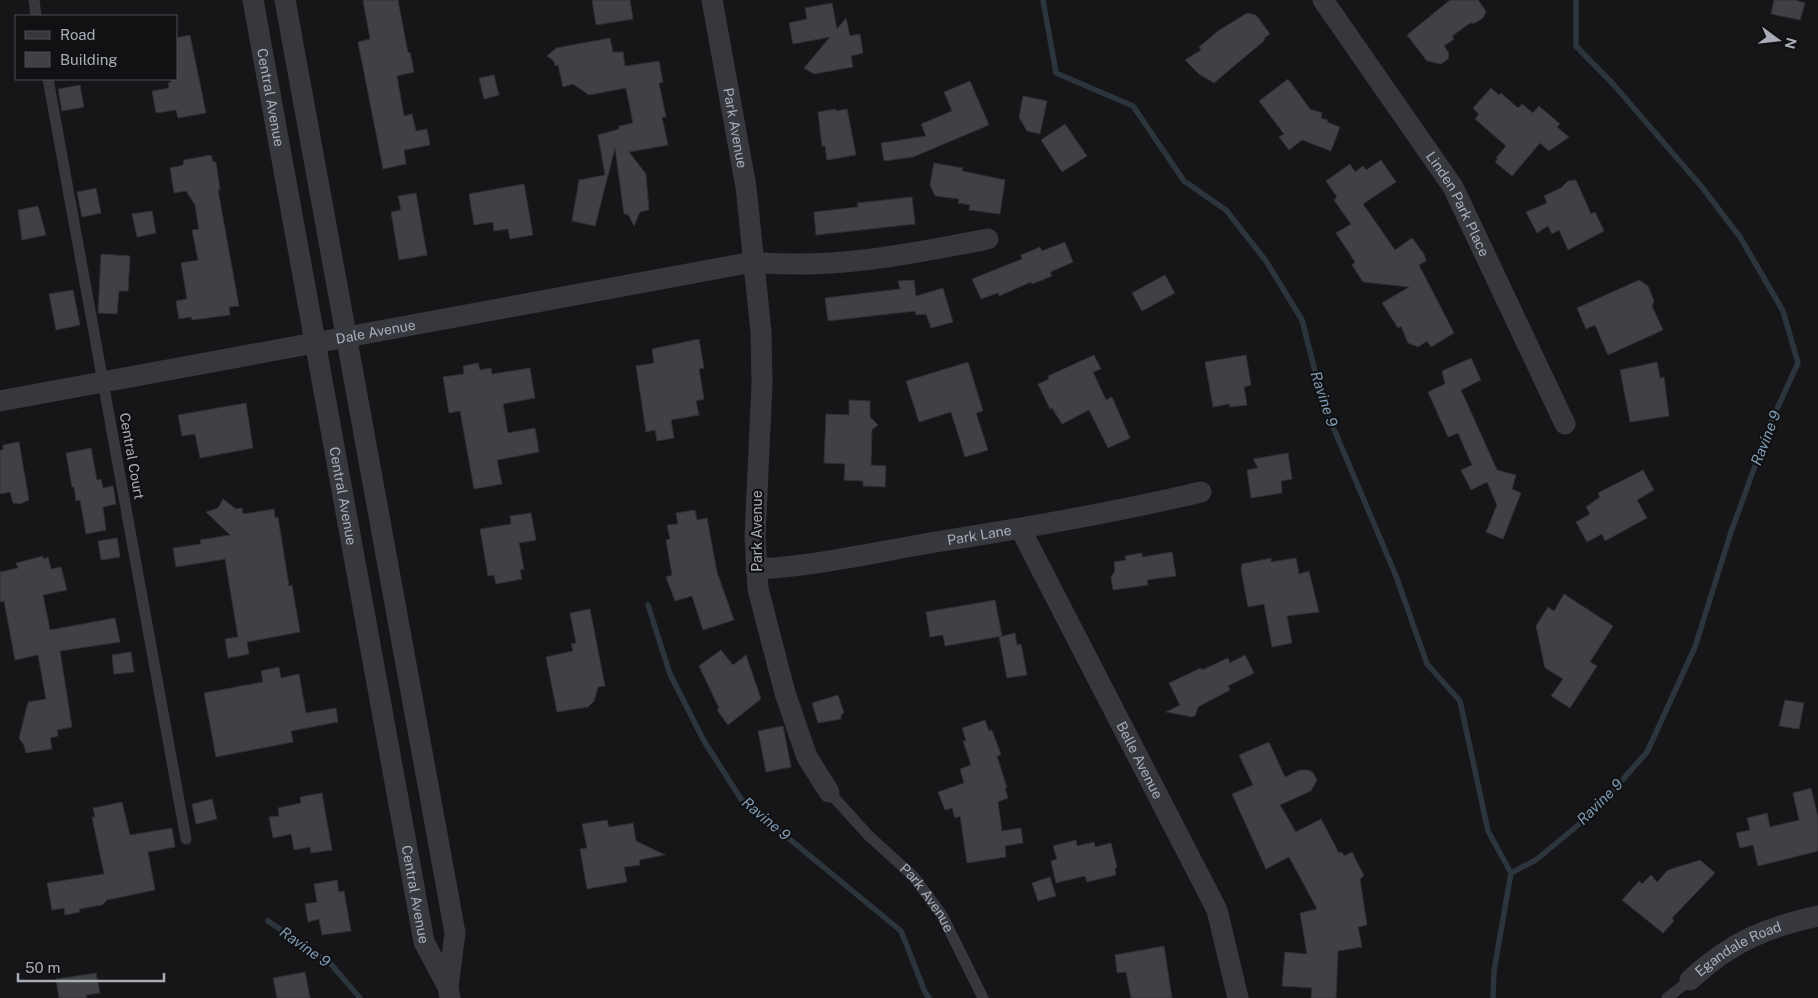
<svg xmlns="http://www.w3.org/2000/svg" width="1818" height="998" viewBox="0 0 1818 998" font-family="'Public Sans',sans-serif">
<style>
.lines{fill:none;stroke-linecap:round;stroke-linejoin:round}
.stream{stroke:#2c353c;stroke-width:5.5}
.building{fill:#404145;stroke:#303034}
.lane{stroke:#37383d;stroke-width:11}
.street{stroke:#37383d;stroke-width:21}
.labels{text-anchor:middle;stroke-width:4.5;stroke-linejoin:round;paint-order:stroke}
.street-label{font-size:14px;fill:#a8adb8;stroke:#111113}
.water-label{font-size:15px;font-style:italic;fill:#7f9bb3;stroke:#111113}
</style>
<rect width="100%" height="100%" fill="#161618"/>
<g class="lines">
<!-- stream -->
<g class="stream">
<polyline points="1043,0 1056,73 1133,106 1184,181 1226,210 1266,261 1302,320 1323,403 1396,576 1427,664 1460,701 1488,831 1511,873 1494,971 1493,998"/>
<polyline points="648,605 670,674 704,741 741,799 901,931 925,992 929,998"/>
<polyline points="1511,873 1536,860 1595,811 1647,752 1695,647 1731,532 1771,422 1798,363 1783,311 1740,237 1701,186 1614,85 1576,46 1576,0"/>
<polyline points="268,921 330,963 360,998"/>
</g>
</g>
<!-- building -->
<g class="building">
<polygon points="363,0 398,0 408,53 410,52 414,72 397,76 404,116 412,114 416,131 427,129 430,145 404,150 406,164 383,169 358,42 370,39"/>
<polygon points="592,0 630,0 633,19 596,25"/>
<polygon points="1450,0 1478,0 1486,11 1483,18 1475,23 1470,23 1452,36 1454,39 1444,46 1449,53 1448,59 1441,64 1427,61 1407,35"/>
<polygon points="1774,0 1795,0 1805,3 1800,20 1771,14"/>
<polygon points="832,3 837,29 846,18 850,36 860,34 863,53 851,56 853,67 814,74 804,68 830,37 793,44 789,23 807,19 805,8"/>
<polygon points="1247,13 1256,15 1270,34 1264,38 1265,40 1214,83 1199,74 1185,60 1201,50 1199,47 1218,31"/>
<polygon points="190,35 206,113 178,118 176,110 156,113 152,91 169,88 168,83 171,82 171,79 176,79 176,38"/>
<polygon points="610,38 613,52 623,52 625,66 659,61 663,82 659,83 666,117 662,117 668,145 629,152 646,174 649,210 640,212 634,226 628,214 624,214 615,148 595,226 572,221 579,180 605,175 598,135 619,129 619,126 633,123 626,88 589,95 573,84 563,87 558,65 555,66 554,61 547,56 556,48"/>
<polygon points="494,75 499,95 484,99 479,78"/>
<polygon points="1288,79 1310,109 1322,113 1321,118 1328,120 1327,122 1340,127 1331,151 1302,140 1289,150 1279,137 1284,134 1259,101"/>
<polygon points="970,81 989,125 913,157 884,161 881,143 926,136 921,124 952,111 944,92"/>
<polygon points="80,85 84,107 62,111 58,89"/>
<polygon points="1491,88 1499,95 1501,93 1518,108 1522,104 1533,113 1539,106 1560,124 1557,127 1569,137 1549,151 1540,143 1512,176 1495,162 1498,159 1496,158 1506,146 1475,119 1479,114 1473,108"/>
<polygon points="1023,96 1047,101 1040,134 1027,131 1019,117"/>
<polygon points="836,109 836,111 847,109 856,155 827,160 825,146 822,146 818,112"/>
<polygon points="1065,124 1087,156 1062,172 1041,140"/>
<polygon points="211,155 213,162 216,162 220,190 218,190 239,306 229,307 230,315 192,320 191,317 179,319 176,301 187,299 181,263 198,260 192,230 199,229 195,205 186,191 174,193 170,168 183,165 184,160"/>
<polygon points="1381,160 1396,182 1363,204 1395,250 1412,238 1424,254 1426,261 1419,265 1454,333 1431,347 1427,341 1418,347 1408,343 1401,326 1398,328 1382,303 1409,287 1363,282 1352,265 1355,262 1336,233 1351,224 1334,200 1337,197 1326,181 1350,164 1355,172 1363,166 1366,170"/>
<polygon points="934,163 963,168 962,171 1005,180 1000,214 969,210 970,205 958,203 959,199 935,196 930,185"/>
<polygon points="1576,180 1591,214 1595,212 1604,231 1568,250 1559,230 1552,234 1548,226 1537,233 1526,212 1547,203 1544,196 1561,188 1568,181"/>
<polygon points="524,184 533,235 510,239 508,229 494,231 493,222 474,225 469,194"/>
<polygon points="96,188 101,213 82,217 77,192"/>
<polygon points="416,193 427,255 399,260 391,212 401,210 398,196"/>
<polygon points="912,197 915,224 816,235 814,212 858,207 857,203"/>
<polygon points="38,206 46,235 22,240 18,210"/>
<polygon points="152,211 156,233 137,237 132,214"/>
<polygon points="1065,242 1073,262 1050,272 1052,276 1032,284 1031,282 999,296 998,293 981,299 972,279 1022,259 1021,255 1040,247 1042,251"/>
<polygon points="101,254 130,256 128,291 119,291 117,314 98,313"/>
<polygon points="1165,275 1175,293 1142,311 1132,293"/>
<polygon points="914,280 916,296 943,288 953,322 931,328 926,314 916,315 915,311 828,321 825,298 900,289 898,281"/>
<polygon points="1639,280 1648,286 1654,301 1652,306 1663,330 1608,355 1595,325 1586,329 1577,308"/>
<polygon points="73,290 80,325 56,330 49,294"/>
<polygon points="699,339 704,368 699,369 704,399 696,401 699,415 671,420 674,438 657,441 655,430 646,432 636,366 654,363 652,349"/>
<polygon points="1094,355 1101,369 1093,372 1106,400 1112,397 1130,438 1108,448 1089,410 1062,424 1052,408 1050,409 1038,384 1049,379 1048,376"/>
<polygon points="1246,355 1251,385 1244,387 1247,405 1230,407 1229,404 1213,407 1205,362"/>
<polygon points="1471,358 1481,380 1461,390 1497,470 1516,475 1512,489 1521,493 1503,539 1486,532 1497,505 1487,482 1471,490 1461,470 1472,465 1458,433 1448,437 1428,392 1445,384 1442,371"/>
<polygon points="968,362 983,411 976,413 988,450 965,457 951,412 919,422 906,381"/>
<polygon points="1657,362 1660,378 1664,377 1669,416 1630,422 1620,370"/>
<polygon points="478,363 480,370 491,368 492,374 530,368 535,398 503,404 508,433 535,428 539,452 497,460 502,484 474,489 460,411 449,413 443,377 464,374 463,366"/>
<polygon points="849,400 870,401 870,417 878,425 872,430 871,465 886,466 885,487 863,486 863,481 844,480 845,464 824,463 826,414 849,415"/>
<polygon points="246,403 253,448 200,458 195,434 182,436 178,415"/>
<polygon points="19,442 29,500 20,504 13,503 10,492 0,494 0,450 3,450 3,445"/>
<polygon points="91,448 97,480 101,479 103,488 113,486 116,504 103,507 106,530 86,534 80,500 76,501 74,487 72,487 66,453"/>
<polygon points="1288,453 1292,479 1281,481 1282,493 1251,498 1247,470 1258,468 1253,459"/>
<polygon points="1643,470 1654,490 1637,500 1647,518 1605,541 1602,534 1587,542 1576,522 1590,514 1586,507 1600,497 1598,493"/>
<polygon points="223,499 236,509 242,508 243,514 274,509 275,518 278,517 289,586 292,585 300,632 247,642 249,654 228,658 225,639 238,637 225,559 176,567 173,548 201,544 200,540 230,535 206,512 218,508"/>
<polygon points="695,510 697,520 707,518 717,572 734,620 703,630 692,596 675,601 666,577 672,575 666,540 670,539 667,525 678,524 676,513"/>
<polygon points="531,513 536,540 519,543 524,569 520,570 522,579 496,584 494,575 488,576 480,529 511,524 510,516"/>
<polygon points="117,538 120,557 101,560 98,541"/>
<polygon points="1172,552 1176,576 1147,580 1148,585 1113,590 1111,577 1115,571 1114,562 1126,560 1125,556 1142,553 1142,557"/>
<polygon points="43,556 43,559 48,557 51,569 61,567 67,590 43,595 50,630 115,618 120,642 60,651 72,727 57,730 58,736 50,738 52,749 26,753 24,745 19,738 28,702 46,699 38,655 15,660 4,601 0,602 0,572 18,568 16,563"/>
<polygon points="1271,558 1271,562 1296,558 1299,574 1309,571 1319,612 1287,616 1292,643 1272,647 1264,604 1248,607 1241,570 1242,564"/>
<polygon points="1564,594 1613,626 1590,662 1597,666 1570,708 1551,696 1563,679 1545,668 1536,626 1548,607 1554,611"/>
<polygon points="995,600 1002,636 945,646 943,635 930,637 926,612"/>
<polygon points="590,609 605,686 598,687 594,701 588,707 557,712 546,657 573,651 571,644 576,643 570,613"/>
<polygon points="1015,633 1017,645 1021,644 1027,675 1007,678 999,637"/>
<polygon points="721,650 733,665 746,655 761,699 728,725 717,710 719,708 699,666"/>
<polygon points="131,652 134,672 114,674 112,655"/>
<polygon points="1245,655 1254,673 1228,686 1230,690 1198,707 1195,716 1192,717 1166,712 1180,705 1169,683 1201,668 1202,670 1228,658 1230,663"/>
<polygon points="279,667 281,678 299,674 306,713 336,708 338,722 291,731 293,742 216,757 204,693 263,682 261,671"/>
<polygon points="838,695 844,713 841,715 841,719 818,723 812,703"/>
<polygon points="1785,700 1804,703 1799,729 1779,726"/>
<polygon points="985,720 989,731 992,730 1001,755 997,756 1007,788 1005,788 1008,798 998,802 1002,831 1021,828 1023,843 1005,846 1006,857 967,863 960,816 955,818 952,808 945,810 938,792 964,783 960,769 971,765 963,741 966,740 962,728"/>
<polygon points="783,726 791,767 766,772 758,731"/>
<polygon points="1269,742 1285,777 1300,770 1308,770 1313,773 1317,780 1311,791 1280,805 1296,832 1321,819 1339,853 1342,852 1344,856 1352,852 1364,876 1360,879 1367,925 1358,927 1362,947 1338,951 1336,998 1311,998 1312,988 1282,986 1285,952 1307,954 1300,913 1317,909 1289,857 1266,869 1232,794 1253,785 1239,755"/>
<polygon points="1811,788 1818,817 1818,851 1758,866 1753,845 1740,848 1736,833 1750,830 1747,818 1767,813 1770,827 1799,820 1793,793"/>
<polygon points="322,793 332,850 311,853 310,847 294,850 291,834 273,838 269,817 279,816 278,808 301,803 300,797"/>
<polygon points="212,799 217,819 196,824 192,804"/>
<polygon points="122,802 130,835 172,828 175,847 148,852 155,890 107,900 102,905 79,909 80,912 65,915 64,908 52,910 47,883 104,874 92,817 95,817 93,808"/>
<polygon points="607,820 609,827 633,823 636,841 665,855 639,860 640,865 624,867 627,882 587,889 580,849 587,848 582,824"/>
<polygon points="1076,840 1077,846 1094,842 1095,847 1111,843 1117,867 1115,868 1116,875 1087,882 1085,876 1056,883 1051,861 1057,859 1053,846"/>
<polygon points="1700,860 1715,873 1672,918 1674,921 1663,933 1622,900 1639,881 1642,884 1651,875 1657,882 1668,870"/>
<polygon points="1050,877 1056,896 1038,901 1032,883"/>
<polygon points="337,880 339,892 344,891 351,931 322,935 319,919 308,922 305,904 317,902 314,884"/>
<polygon points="1164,946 1172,998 1131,998 1126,972 1117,973 1115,955"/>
<polygon points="305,972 310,998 277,998 273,978"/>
<polygon points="96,973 100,993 86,995 87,998 59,998 56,979"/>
</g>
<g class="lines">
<!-- lane -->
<g class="lane">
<polyline points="34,0 36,16"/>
<polyline points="48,79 186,839"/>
<path id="s1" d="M829,792L868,835L914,877L942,915L983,998"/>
<polyline points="1667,998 1690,980"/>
</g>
<!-- street -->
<g class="street">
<path id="s2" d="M253,0L424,942L448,987"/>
<polyline points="285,0 455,933 448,987 450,998"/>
<path id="s3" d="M712,0L746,187L761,332L762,384L755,537L758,589L785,693L807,757L829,792"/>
<path id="s4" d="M1323,0L1453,187L1565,424"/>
<path id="s5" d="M0,401L753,262C832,270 911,254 988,239"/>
<path id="s6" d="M1021,530L1217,910L1238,998"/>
<path id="s7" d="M756,569C817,566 876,552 936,542C1025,528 1113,513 1201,492"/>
<path id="s8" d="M1690,980C1731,942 1764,928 1818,916"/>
</g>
</g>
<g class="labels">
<!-- street labels -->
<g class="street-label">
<text dy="5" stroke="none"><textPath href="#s2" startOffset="99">Central Avenue</textPath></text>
<text dy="5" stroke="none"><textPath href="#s3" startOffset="130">Park Avenue</textPath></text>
<text dy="5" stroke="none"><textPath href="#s4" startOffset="245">Linden Park Place</textPath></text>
<text dy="5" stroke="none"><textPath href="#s5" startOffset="382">Dale Avenue</textPath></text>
<text transform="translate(132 456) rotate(80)" y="5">Central Court</text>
<text dy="5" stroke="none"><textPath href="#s2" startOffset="504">Central Avenue</textPath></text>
<text transform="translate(757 531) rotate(-90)" y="5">Park Avenue</text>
<text dy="5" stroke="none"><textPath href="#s7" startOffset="226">Park Lane</textPath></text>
<text dy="5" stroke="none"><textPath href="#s6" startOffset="259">Belle Avenue</textPath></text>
<text dy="5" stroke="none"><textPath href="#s2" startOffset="909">Central Avenue</textPath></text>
<text dy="5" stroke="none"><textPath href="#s1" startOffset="145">Park Avenue</textPath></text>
<text dy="5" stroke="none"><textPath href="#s8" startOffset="58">Egandale Road</textPath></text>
</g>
<!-- water labels -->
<g class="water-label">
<text transform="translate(1324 399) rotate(72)" y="5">Ravine 9</text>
<text transform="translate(1766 438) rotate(-69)" y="5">Ravine 9</text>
<text transform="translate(1600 802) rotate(-45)" y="5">Ravine 9</text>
<text transform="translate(766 819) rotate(40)" y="5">Ravine 9</text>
<text transform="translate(305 947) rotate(35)" y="5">Ravine 9</text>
</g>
</g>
<!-- legend -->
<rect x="15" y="15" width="162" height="65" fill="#111113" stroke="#4d4f55"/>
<rect x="25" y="31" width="25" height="8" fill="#37383d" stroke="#4d4f55"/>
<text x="60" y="40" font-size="15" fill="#a8adb8">Road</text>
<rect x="25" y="52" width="25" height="15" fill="#404145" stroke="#4d4f55"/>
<text x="60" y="65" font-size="15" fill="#a8adb8">Building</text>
<!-- north arrow -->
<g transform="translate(1778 40) rotate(105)" stroke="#111113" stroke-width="4" paint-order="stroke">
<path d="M0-4L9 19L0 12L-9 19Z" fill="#a8adb8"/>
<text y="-8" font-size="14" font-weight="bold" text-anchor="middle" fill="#a8adb8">N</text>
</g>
<!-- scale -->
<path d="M18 973v8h146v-8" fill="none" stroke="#a8adb8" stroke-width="2.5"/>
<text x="25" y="973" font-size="15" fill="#a8adb8" stroke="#111113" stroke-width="4" paint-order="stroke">50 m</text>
</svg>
